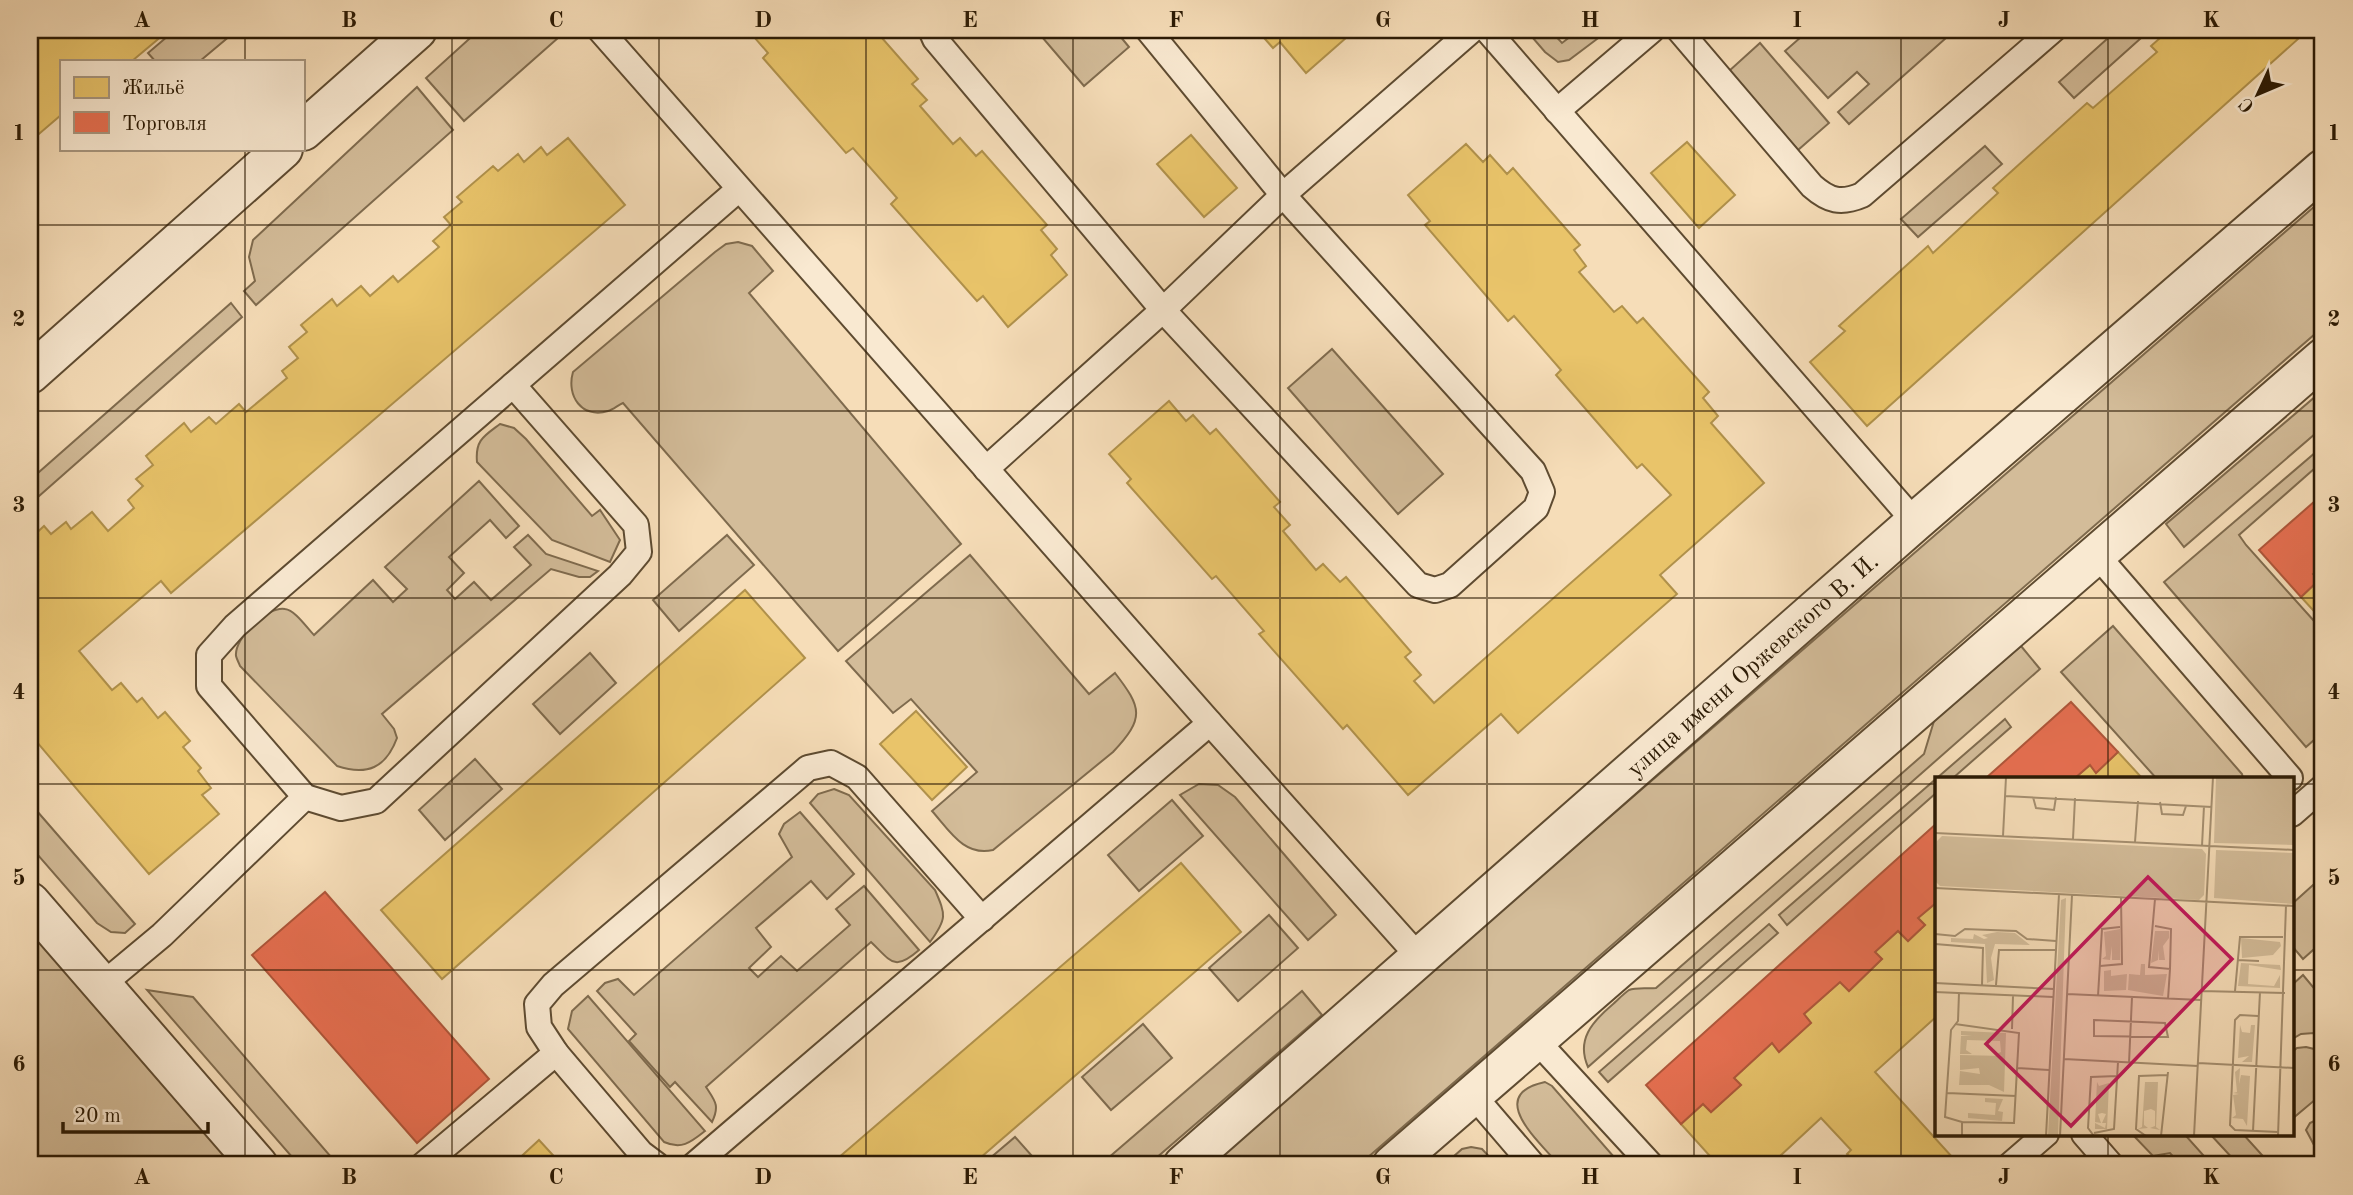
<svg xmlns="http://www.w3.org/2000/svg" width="2353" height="1195" viewBox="0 0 2353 1195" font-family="'Old Standard TT',serif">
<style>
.green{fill:#d3bc99;stroke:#7f6b4e;stroke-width:2}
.homes{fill:#e9c46a;stroke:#b0914b;stroke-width:2}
.shops{fill:#e76f51;stroke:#af563a;stroke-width:2}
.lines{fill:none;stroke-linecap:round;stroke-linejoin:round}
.lane-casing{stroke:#5e4b31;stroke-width:28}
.street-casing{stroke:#5e4b31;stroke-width:42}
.lane{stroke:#f9e9d1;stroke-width:24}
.street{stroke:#f9e9d1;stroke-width:38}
.grid{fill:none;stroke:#2b1a04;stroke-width:2;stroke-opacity:0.55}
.labels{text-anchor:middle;stroke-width:7;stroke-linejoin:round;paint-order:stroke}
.street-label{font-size:24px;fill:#2b1a04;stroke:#f9e9d1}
.inset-road{fill:none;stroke:#a58f70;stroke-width:2}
.view{fill:#c2185b;fill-opacity:0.15;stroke:#c2185b;stroke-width:3.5}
.inset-edge{fill:none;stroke:#2b1a04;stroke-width:3.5}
.neatline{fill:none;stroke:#2b1a04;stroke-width:2.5}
.grid-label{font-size:23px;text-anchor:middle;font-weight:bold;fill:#2b1a04}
</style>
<rect width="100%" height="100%" fill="#f6ddb8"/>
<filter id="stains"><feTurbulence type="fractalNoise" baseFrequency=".00286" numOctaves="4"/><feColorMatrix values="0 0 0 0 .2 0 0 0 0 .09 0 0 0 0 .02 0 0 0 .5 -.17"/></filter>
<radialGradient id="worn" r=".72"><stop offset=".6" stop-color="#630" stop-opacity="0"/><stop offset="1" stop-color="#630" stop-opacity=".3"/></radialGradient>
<!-- green -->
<g class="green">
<polygon points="175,30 237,30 200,61 155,61 148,53"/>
<polygon points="479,30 567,30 464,121 426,78"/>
<polygon points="1036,30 1115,30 1129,47 1084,86"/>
<polygon points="1526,30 1550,30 1562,43 1579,30 1602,30 1605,33 1569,60 1558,62 1545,52"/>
<polygon points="1809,30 1955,30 1849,124 1838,112 1869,84 1857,72 1828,98 1785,51"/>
<polygon points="2117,30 2150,30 2074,98 2059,82"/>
<polygon points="1760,43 1829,123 1798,150 1729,71"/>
<polygon points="417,87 453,130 256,305 244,291 255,281 249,257 253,240"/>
<polygon points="1985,146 2002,164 1918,237 1901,219"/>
<polygon points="2323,199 2323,327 1359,1165 1208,1165"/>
<path d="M738,242L752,246L773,271L749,293L961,544L838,651L623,403C618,405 613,410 608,411C582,419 566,396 573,372L715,252L726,244Z"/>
<polygon points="231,303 242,317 30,504 30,480"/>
<polygon points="1332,349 1443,474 1398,514 1288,388"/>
<polygon points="2323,390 2323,427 2184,547 2166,524"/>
<path d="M500,424L514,428L526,439L592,516L600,510L620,540L610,562L552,540L477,462C475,440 484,436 500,424Z"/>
<polygon points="2323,446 2323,461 2239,535 2246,545 2323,631 2323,732 2306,747 2164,582"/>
<path d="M479,481L519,526L506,538L490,520L449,557L464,573L447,590L455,599L474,582L491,600L531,565L514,547L528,535L546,554L598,571L590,577H579L551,569L382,714L394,729L397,738C386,768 367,776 337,766L240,666C239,663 237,660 236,656C234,638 267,606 285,609C295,610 307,628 314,635L373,580L393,602L407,589L385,567Z"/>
<polygon points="727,535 754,565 679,631 653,600"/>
<path d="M970,555L1089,694L1115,673C1142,708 1145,718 1113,752L993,850C964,857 949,830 932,811L977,772L911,699L893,713L846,661Z"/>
<polygon points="2113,626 2242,774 2243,778 2156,778 2061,672"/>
<path d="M2021,646L2040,669L1588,1067C1576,1040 1592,1022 1612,1005C1617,1001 1623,994 1629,990C1636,987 1649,989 1656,988L1924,754L1934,721Z"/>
<polygon points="590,653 616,683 560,734 533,704"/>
<polygon points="2005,719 2011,727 1953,778 1937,778 1936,793 1787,925 1779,915"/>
<polygon points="475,759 502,789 445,840 419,810"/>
<polygon points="1199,784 1218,785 1235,797 1336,915 1308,940 1180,795"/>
<path d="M834,789L849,795L935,890C946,915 947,919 930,942L810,803L818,794Z"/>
<polygon points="1172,800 1203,836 1139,891 1108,855"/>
<polygon points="30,803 135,924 125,933 111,932 97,923 30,846"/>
<path d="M800,812L854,874L827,899L811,881L756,928L771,947L749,968L758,977L781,956L797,971L850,925L836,909L864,886L919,950C894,972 891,961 871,942L706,1087C715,1101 720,1105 712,1122L675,1082L670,1087L629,1041L636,1034L597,991L605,983L618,979L634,995L792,857L779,834L784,824Z"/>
<polygon points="2323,876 2323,941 2303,959 2292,946 2292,904"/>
<polygon points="1269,915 1298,948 1238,1001 1209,968"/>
<polygon points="1769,924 1778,933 1608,1082 1599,1072"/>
<polygon points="30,929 236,1165 30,1165"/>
<polygon points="2303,975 2323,999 2323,1040 2314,1033 2301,1034 2292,1039 2292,985"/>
<polygon points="147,990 193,997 338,1165 299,1165"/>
<polygon points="1302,991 1322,1015 1148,1165 1100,1165"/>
<path d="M588,996L705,1131C691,1142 682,1150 664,1142L568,1029L572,1011Z"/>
<polygon points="1143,1024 1172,1058 1111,1110 1082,1077"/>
<polygon points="2306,1047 2314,1049 2319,1055 2321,1087 2316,1099 2292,1119 2292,1052 2297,1048"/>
<path d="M1545,1082L1552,1086L1621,1165H1559C1538,1140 1485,1095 1545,1082Z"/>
<polygon points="2316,1120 2323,1121 2323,1162 2306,1130 2310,1123"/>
<polygon points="2132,1134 2189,1134 2186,1136 2212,1165 2181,1165 2170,1153 2153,1156"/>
<polygon points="2210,1134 2243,1134 2271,1165 2230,1165 2235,1161"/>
<polygon points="1015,1137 1040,1165 982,1165"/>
<polygon points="1471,1147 1482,1149 1495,1163 1493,1165 1444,1165 1462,1149"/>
</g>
<!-- homes -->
<g class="homes">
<polygon points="30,30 169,30 132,61 61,61 61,115 33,139 37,143 30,149"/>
<polygon points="748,30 875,30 918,79 912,84 927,100 920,106 953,144 960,138 976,156 982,151 1047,225 1041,230 1057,249 1051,255 1067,275 1008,327 983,296 977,301 891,204 897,198 853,148 846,153 763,58 768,53"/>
<polygon points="1257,30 1355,30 1306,73 1280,42 1273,48"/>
<polygon points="2169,30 2308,30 1867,426 1810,362 1845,331 1839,326 1928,246 1933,253 1998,193 1993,188 2087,103 2093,108 2157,52 2151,46"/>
<polygon points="1191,135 1237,188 1204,217 1157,164"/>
<polygon points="568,138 625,205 171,593 161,581 79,651 112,690 121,683 137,702 142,698 158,718 165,712 190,741 183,747 201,768 198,771 211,788 202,795 219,814 149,874 30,734 30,539 44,526 51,534 66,522 71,529 92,512 108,531 134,508 128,500 143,486 136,479 153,465 146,456 184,423 191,432 209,417 216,424 239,404 246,412 287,378 282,371 298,358 289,347 307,332 301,325 332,299 337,306 361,286 370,296 393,276 398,282 439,247 433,241 451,225 444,217 462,202 457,197 493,166 498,171 518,154 524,162 541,147 547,155"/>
<polygon points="1687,142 1735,195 1699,228 1651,173"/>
<polygon points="1466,144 1483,162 1490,155 1507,174 1513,168 1580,245 1574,250 1586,266 1579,272 1614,312 1622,306 1637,323 1643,318 1709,392 1703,398 1718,416 1711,423 1764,483 1660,575 1677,594 1518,733 1501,714 1408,795 1347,725 1343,729 1259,634 1264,631 1216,576 1212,579 1127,483 1131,479 1109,454 1169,401 1186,421 1193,415 1210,434 1216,429 1280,502 1274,507 1290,525 1283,531 1316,570 1323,564 1340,582 1346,577 1411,652 1405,657 1421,675 1414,681 1434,703 1671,495 1642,464 1637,468 1556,375 1561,370 1514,316 1508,321 1425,225 1430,221 1408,195"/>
<polygon points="2323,564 2323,621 2301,597 2319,580 2313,574"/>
<polygon points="745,590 805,658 442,979 381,910"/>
<polygon points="916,711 967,767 932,800 880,744"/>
<polygon points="2118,752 2142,778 2075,778 2090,765 2096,773"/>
<polygon points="1181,863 1241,932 972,1165 830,1165"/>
<polygon points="1937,902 1937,1016 1875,1072 1953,1158 1946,1165 1858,1165 1847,1154 1851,1150 1821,1118 1779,1157 1786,1164 1784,1165 1718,1165 1681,1124 1703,1104 1711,1112 1741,1085 1734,1078 1772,1043 1779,1052 1811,1023 1804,1014 1840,982 1849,991 1882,959 1875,952 1898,931 1908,941 1925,925 1918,918"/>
<polygon points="539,1140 562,1165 512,1165"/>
</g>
<!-- shops -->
<g class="shops">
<polygon points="2323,494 2323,564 2313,574 2319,580 2301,597 2259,550"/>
<polygon points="2071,702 2118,752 2096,773 2090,765 2075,778 1986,778"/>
<polygon points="1937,823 1937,902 1918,918 1925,925 1908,941 1898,931 1875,952 1882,959 1849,991 1840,982 1804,1014 1811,1023 1779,1052 1772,1043 1734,1078 1741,1085 1711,1112 1703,1104 1681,1124 1646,1085"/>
<polygon points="325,892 489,1079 417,1143 252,955"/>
</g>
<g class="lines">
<!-- lane casing -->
<g class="lane-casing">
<g id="lane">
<polyline points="600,30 1210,723 1420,958"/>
<polyline points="931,30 935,39 1163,310 1418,585 1435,590 1450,585 1536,508 1542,492 1533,471 1283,195 1148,30"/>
<polyline points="1487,30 1915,522"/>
<path d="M1679,30L1812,186C1829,201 1841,204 1862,195L2053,30"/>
<polyline points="1557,111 1652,30"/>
<polyline points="513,385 739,189"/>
<polyline points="986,469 1163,310 1283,195 1472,30"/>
<polyline points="2096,554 2290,778"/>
<polyline points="2292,814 2323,787"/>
<polyline points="102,985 162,935 305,797 341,808 376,801 620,575 639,552 636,525 513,385 235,626 209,655 209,686 305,797"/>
<polyline points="1537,1041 1651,1165"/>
<polyline points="556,1053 641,1153 657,1165"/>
<polyline points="1473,1095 1533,1165"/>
<polyline points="2084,1134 2111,1165"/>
<polyline points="423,1165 556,1053 539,1027 537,1004 553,985 808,768 831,763 857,777 982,919"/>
<polyline points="694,1165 1210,723"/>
<polyline points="2010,1165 2046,1134"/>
</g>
</g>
<!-- street casing -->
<g class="street-casing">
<g id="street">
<polyline points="303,131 417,30"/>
<polyline points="30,374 283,149"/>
<polyline points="30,902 258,1165"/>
<path id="s1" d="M1183,1165L1915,522L2323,169"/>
<polyline points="1392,1165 2323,358"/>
</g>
</g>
<!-- lane -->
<use href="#lane" class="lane"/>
<!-- street -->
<use href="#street" class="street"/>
</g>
<!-- grid -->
<path class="grid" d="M245,30V61M452,30V1165M659,30V1165M866,30V1165M1073,30V1165M1280,30V1165M1487,30V1165M1694,30V1165M1901,30V1165M2108,30V778M245,149V1165M30,225H2323M30,411H2323M30,598H2323M30,784H1937M2292,784H2323M30,970H1937M2292,970H2323M2108,1134V1165"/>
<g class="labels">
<!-- street labels -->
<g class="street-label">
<text dy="8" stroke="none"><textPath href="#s1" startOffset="758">улица имени Оржевского В. И.</textPath></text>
</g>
</g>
<!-- overview -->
<g transform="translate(1935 777)">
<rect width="359" height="359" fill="#f6ddb8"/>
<path d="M281,0H359V68L279,66ZM7,59L267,72L271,77L269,118L264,123L5,109L0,104L2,64ZM281,73L359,76V127L279,121ZM131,121L123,359H113L126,123ZM185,152V183H177V169L175,183L167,182L171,179L169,155ZM220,154H234V161L228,169L230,183H224V173L223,183L216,186ZM62,155L80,156L95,168L60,167L56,181L59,203L52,206L50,167L16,165V161L38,162L39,157L49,162L53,161L47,158ZM306,161L345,165L346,169L338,178L307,181ZM306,186L345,188L346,193L314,188L313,207L339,209L345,198V211L303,209ZM206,187H210V198L232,197L228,219L193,213L194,197L205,198ZM176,193V199L192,197L191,213L169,214V194ZM305,248L307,255L315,256L316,248H320L317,285H307L314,279L303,281ZM26,254L71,256L69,315L54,308H24L25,294L45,297L44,291L25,293V278L69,279L59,278L66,275L65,264L32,263L31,273L37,277H25L26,259L37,258H26ZM305,291L304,307L306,298L315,299L312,349L308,342L297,341L301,338L298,318L304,317L298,316L302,315L300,295ZM162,305L164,309L174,306L172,352H160V346L170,351L171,346H167L171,337L167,336L163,337L166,346L160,345ZM210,305H223L221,350L225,353L215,351L220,349V334L216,332L209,334V348L213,351L203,352L207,350ZM50,321L68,322L63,334L68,335L67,344L33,341V336L60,338L61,326L50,325Z" fill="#d3bc99"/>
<path class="inset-road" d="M70,19L277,30M98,20L101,31L119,33L121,20M225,25L227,37L248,38L251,29M0,56L359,73M68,59L71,0M138,62L140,21M200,65L203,24M267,69L269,29M0,111L359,129M220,149L236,152L235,192L214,190L220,122M0,157L20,159L30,152L81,154L92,162L121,164M0,167L48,171L47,208M302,183L324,184M165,189L187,187L186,120M0,206L119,212M61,208L64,173H121M266,214L350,216M300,214L305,160H348M0,215L118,220M24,216L23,244L16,253L10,340L27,345V359M132,217L266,223M163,219L167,152L185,150M233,222L235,192M323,239L305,238L300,243L295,348L300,353L343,355M159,243L230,246L233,260L159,259ZM20,247L84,256L79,346L27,345M77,252L78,219M129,282L263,289M194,286L197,220M263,286L359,291M82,291L114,293M12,316L81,319M318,354L325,215M159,356L179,352L183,285M111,359L124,117M125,359L137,118M159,359L153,351L156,300L182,299M211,359L201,352L204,299L232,298M226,359L233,295M259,359L278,0M343,359L351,128"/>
<path class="view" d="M213,100L297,182L136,349L51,267Z"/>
<rect width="359" height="359" class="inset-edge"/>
</g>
<!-- margin -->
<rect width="2353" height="1195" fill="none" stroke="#f6ddb8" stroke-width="77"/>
<!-- legend -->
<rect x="60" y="60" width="245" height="91" fill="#f9e9d1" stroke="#a7967f" stroke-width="2"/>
<rect x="74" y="77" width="35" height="21" fill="#e9c46a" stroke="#a7967f" stroke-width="2"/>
<text x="122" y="94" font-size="21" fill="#2b1a04">Жильё</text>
<rect x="74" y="112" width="35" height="21" fill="#e76f51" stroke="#a7967f" stroke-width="2"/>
<text x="122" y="130" font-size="21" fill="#2b1a04">Торговля</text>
<!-- north arrow -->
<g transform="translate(2258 94) rotate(226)" stroke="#f9e9d1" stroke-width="5" paint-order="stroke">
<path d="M0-5L12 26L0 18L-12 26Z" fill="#2b1a04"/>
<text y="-10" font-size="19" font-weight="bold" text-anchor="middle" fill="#2b1a04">С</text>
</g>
<!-- scale -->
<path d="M63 1122v10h145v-10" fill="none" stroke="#2b1a04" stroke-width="3.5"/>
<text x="74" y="1122" font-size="21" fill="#2b1a04" stroke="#f9e9d1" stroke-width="5" paint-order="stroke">20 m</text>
<rect x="38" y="38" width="2276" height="1118" class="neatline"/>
<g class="grid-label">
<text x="142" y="27">A</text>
<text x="349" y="27">B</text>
<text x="556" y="27">C</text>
<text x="763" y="27">D</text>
<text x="970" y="27">E</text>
<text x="1176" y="27">F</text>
<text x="1383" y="27">G</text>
<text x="1590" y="27">H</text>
<text x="1797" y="27">I</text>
<text x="2004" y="27">J</text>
<text x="2211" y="27">K</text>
<text x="19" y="140">1</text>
<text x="2334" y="140">1</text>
<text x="19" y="326">2</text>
<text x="2334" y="326">2</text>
<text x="19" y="512">3</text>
<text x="2334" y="512">3</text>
<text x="19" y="699">4</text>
<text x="2334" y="699">4</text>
<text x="19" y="885">5</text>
<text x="2334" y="885">5</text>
<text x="19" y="1071">6</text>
<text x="2334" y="1071">6</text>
<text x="142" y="1184">A</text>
<text x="349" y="1184">B</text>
<text x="556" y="1184">C</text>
<text x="763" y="1184">D</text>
<text x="970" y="1184">E</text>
<text x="1176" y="1184">F</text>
<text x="1383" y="1184">G</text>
<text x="1590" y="1184">H</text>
<text x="1797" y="1184">I</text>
<text x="2004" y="1184">J</text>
<text x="2211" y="1184">K</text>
</g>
<rect width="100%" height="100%" filter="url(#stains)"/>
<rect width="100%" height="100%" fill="url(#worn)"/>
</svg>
